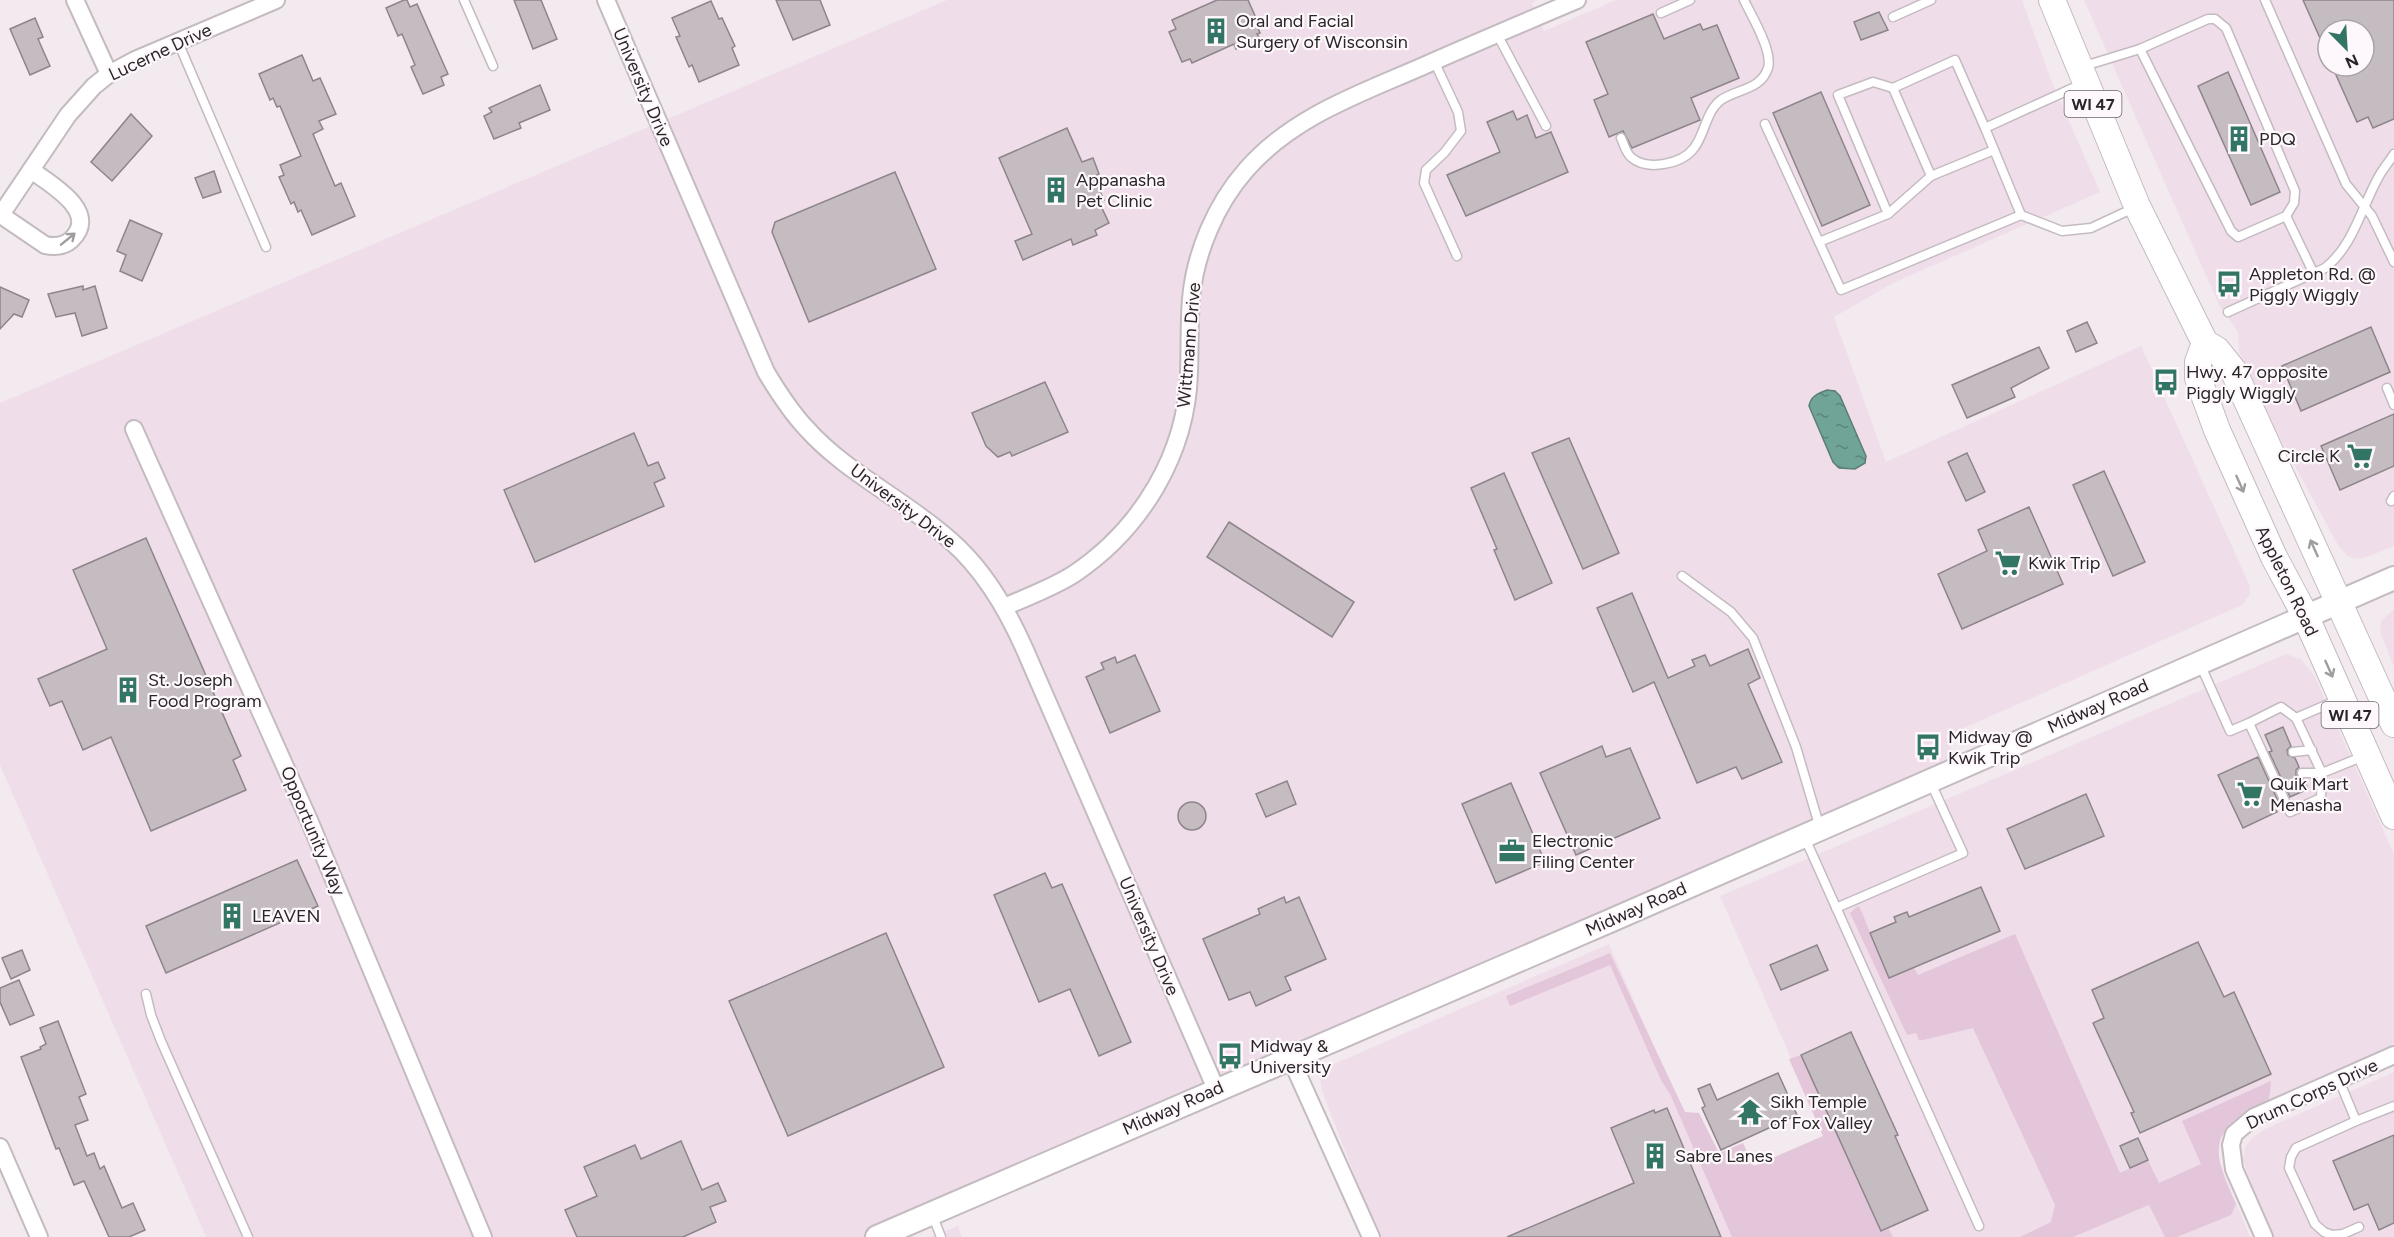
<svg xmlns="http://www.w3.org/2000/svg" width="2394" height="1237" viewBox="0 0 2394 1237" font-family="Figtree,sans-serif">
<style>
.built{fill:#efdee9;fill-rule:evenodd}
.grass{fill:#e3c6d9}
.water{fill:url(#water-ripples);stroke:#5b7e75;stroke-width:1.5}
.building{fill:#c5bcc2;stroke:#8d858a;stroke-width:1.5}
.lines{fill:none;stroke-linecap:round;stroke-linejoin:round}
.lane-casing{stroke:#c4bbc1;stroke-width:11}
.street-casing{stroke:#c4bbc1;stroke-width:20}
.secondary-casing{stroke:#c4bbc1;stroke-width:26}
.primary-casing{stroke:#c4bbc1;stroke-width:28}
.lane{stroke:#fff;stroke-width:8}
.street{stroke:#fff;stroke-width:16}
.secondary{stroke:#fff;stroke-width:22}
.primary{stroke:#fff;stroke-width:26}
.oneway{stroke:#9f9d9e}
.labels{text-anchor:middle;stroke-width:4.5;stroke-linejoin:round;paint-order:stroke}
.shield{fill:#fef8fc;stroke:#696568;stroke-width:1.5}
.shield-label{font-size:16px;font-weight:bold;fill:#292628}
.poi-label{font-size:18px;fill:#292628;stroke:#fef8fc;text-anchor:start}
.street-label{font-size:18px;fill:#292628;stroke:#fef8fc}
</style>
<defs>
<pattern id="water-ripples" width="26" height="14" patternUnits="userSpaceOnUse" patternTransform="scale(1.5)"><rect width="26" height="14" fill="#70a496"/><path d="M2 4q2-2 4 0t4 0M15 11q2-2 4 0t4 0" fill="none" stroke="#5c857a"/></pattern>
</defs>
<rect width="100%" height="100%" fill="#f3eaf0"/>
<!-- built -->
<g class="built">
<polygon points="947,0 1537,0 1532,3 1544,31 1616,0 2022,0 2051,80 2100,192 1893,283 1834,317 1886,462 2141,346 2249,584 2250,594 2242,605 1946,736 1959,767 877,1237 206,1237 0,765 0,403"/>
<path d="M2084,0H2394V546L2367,557L2356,559L2347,556L2338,545L2272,424L2239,352L2238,332L2219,305ZM2328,30H2364V66H2328Z"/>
<polygon points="2394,609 2394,667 2380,631 2381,621"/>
<polygon points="2286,654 2301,659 2315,677 2394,854 2394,1044 2269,1100 2241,1115 2229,1124 2221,1138 2218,1158 2250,1237 1869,1237 1720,896"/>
<polygon points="1609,944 1738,1237 1382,1237 1360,1189 1322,1091 1320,1078 1325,1068"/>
<polygon points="2394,1072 2394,1237 2273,1237 2260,1209 2243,1160 2245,1147 2252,1138 2265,1129"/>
<polygon points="958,1226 962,1237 931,1237"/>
</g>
<!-- grass -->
<g class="grass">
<path d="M1858,906L1860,908L1889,978L1914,968L1918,975L2015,934L2120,1173L2148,1160L2159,1183L2201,1164L2182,1121L2271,1081L2269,1100C2209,1130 2209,1146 2236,1204L2231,1215L2177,1237H2165L2149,1205L2073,1237H2020L2051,1222L2055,1205L1973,1028L1923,1040H1919L1916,1033L1907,1035L1850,913Z"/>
<polygon points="1610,953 1685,1112 1699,1113 1719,1153 1743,1143 1754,1166 1823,1136 1789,1059 1801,1055 1882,1232 1889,1229 1893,1237 1732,1237 1671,1096 1661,1080 1610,965 1510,1006 1506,996"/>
</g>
<!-- water -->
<path class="water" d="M1827,390L1835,391L1840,396L1866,456L1865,463L1855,469L1839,468L1833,462L1809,406C1811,396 1817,394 1827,390Z"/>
<!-- building -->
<g class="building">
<polygon points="404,0 407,0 410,7 417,4 448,74 441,77 444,85 423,94 411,67 415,65 402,34 398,36 386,8"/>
<polygon points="514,0 541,0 557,39 533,49"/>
<polygon points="776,0 820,0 830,25 793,40"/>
<polygon points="1217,0 1248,0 1260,27 1258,28 1260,33 1257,34 1260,39 1236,49 1234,44 1192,63 1190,59 1182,62 1169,32 1176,29 1172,20"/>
<polygon points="2303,0 2394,0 2394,119 2373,128 2368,117 2357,122 2332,66 2364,66 2364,30 2328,30 2328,56"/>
<polygon points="711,1 719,19 722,18 735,46 732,48 739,65 699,82 692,65 689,67 676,37 680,36 672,18"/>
<polygon points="1879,12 1888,30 1861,40 1854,22"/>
<polygon points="1653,14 1664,39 1700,24 1703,30 1717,25 1739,78 1691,98 1700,120 1632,148 1623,131 1609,137 1594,100 1608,94 1586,42"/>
<polygon points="35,18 43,37 38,39 50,66 30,75 10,29"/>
<polygon points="302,55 313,81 320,78 336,114 319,121 323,129 313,134 335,186 341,183 355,216 312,235 301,210 298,212 294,202 291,204 279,177 284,175 280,165 301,156 280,106 277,107 273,98 270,100 259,74"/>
<polygon points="2228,72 2280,192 2251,205 2198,86"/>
<polygon points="540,85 550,110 519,123 521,128 494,139 484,116 492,112 489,108"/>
<polygon points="1821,92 1870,205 1822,226 1773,113"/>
<polygon points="1513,111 1517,120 1527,115 1536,138 1551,132 1568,172 1466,216 1447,175 1500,152 1487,122"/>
<polygon points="131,114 152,136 112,181 91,162"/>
<polygon points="1067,128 1082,162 1093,158 1099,174 1095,176 1097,180 1095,180 1104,200 1099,202 1109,223 1095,230 1097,235 1073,245 1071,239 1023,260 1015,241 1032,234 999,158"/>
<polygon points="214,171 221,192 203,198 195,178"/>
<polygon points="895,172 936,269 809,322 772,232 775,222"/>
<polygon points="130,220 162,234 142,281 120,271 126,255 117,251"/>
<polygon points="83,286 83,290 95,286 107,328 82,336 75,313 56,317 48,294"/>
<polygon points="0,287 29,300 22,317 14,314 0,329"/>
<polygon points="2087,322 2097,343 2076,352 2067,331"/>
<polygon points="2371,327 2390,372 2301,411 2282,366"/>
<polygon points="2039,347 2049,368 2011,388 2015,397 1967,418 1952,385"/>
<polygon points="1045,382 1068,432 1012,456 1010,452 998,457 986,446 972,413"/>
<polygon points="2394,414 2394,466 2340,490 2321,446"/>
<polygon points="634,433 648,466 658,462 665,478 654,483 664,506 535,562 504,490"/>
<polygon points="1569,438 1619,553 1583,569 1532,453"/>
<polygon points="1967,453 1985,492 1966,501 1948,462"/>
<polygon points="2104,471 2145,562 2113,576 2073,485"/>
<polygon points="1504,473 1552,583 1515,600 1494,550 1497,549 1471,488"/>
<polygon points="2029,507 2063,584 1962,629 1938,574 1987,551 1978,530"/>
<polygon points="1229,522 1354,602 1332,637 1207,557"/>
<polygon points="146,538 241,756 233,760 246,790 151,831 111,737 83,750 62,701 50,706 38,679 107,649 73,570"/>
<polygon points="1632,593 1668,678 1695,666 1692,660 1705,655 1710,666 1748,649 1760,678 1748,684 1782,762 1742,779 1736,767 1697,783 1654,682 1633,692 1597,608"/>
<polygon points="1135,655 1160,711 1110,733 1086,677 1104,669 1101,663 1115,657 1117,663"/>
<polygon points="2283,727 2291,746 2287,750 2288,755 2295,758 2299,767 2296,770 2296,776 2304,779 2308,789 2290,797 2269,752 2272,751 2265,735"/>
<polygon points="1602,746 1606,757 1630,748 1660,818 1576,855 1540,773"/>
<polygon points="2258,757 2278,801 2273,803 2277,812 2243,828 2218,775"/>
<polygon points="1287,781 1296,804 1266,817 1256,794"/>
<polygon points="1511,783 1545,862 1496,883 1462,804"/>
<polygon points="2086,794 2104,836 2025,869 2007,829"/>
<circle cx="1192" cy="816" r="14"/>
<polygon points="297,860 318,906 166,973 146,926"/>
<polygon points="1045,873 1052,888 1062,884 1131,1042 1099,1056 1070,989 1039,1002 994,895"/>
<polygon points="1981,887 2000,931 1889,978 1870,933 1896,922 1894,917 1907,912 1909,917"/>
<polygon points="1284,897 1286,903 1299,897 1326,959 1285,977 1291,990 1256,1006 1250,992 1229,1000 1203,939 1260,914 1258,909"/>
<polygon points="886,933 944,1067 788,1136 729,1001"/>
<polygon points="2198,942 2224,997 2234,992 2271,1074 2140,1133 2131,1113 2134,1112 2093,1023 2104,1018 2092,990"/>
<polygon points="1817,945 1828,970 1781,990 1770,965"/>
<polygon points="22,950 30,970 11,979 2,958"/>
<polygon points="19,980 34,1015 10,1025 0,1002 0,988"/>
<polygon points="58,1021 86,1094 79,1097 88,1120 75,1125 87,1156 94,1153 100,1169 104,1166 122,1208 133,1203 145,1230 129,1237 109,1237 84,1181 74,1185 59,1148 56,1149 21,1057 41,1049 40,1047 46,1044 40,1028"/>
<polygon points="1851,1032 1898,1135 1895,1136 1928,1210 1881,1231 1801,1055"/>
<polygon points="1778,1073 1797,1115 1721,1150 1702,1108 1705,1106 1698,1089 1710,1084 1717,1100"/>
<polygon points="1667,1108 1721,1237 1507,1237 1634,1183 1611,1128 1654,1110 1655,1113"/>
<polygon points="2394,1135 2394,1223 2379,1230 2368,1204 2354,1210 2333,1161"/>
<polygon points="2138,1138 2148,1160 2130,1168 2120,1146"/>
<polygon points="681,1141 702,1190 718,1183 726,1201 710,1207 716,1222 683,1237 577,1237 565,1210 597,1196 584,1167 635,1145 641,1159"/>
</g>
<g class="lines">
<!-- lane casing -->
<g class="lane-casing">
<g id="lane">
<polyline points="464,0 493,66"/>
<polyline points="2265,0 2346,184 2372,216 2394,262"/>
<polyline points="1661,13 1690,0"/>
<polyline points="1893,17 1931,0"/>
<polyline points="1497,34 1546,126"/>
<polyline points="178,42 266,247"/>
<polyline points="2140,49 2208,19 2215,19 2226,28 2295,191 2294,203 2286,216"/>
<polyline points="1434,61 1458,112 1461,131 1444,153 1426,170 1424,183 1457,256"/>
<polyline points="2081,67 2140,49 2231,231 2238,237 2286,216 2314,274"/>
<polyline points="2084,83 1985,128 2021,215 2062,231 2091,228 2136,207"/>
<polyline points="1893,88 1931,176"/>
<polyline points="1765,124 1841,290 2021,215"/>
<path d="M1621,138C1624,144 1626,154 1632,158C1648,171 1682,164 1694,148C1705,134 1706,111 1721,100C1737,89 1761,90 1768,68C1773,51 1752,17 1744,0"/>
<polyline points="1888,214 1931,176 1994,150"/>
<polyline points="1819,242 1888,214 1838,95 1873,82 1893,88 1955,60 1985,128"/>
<path d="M2228,312L2325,268C2353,246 2361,209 2378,178C2382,170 2389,162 2394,154"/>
<polyline points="2387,388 2394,405"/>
<polyline points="2391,501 2394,496"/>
<polyline points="1682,576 1731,612 1753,638 1796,747 1820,828"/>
<polyline points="2200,664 2230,731 2249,723 2290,812 2321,798 2322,773 2364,756"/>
<polyline points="2296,718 2322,773 2302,773"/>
<polyline points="2249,723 2281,707 2296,718 2340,699"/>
<polyline points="2293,752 2312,750"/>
<polyline points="1804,836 1979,1226"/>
<polyline points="1836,908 1963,853 1930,781"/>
<polyline points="146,994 151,1015 161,1041 248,1237"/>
<polyline points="2339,1080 2356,1121 2394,1106"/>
<polyline points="2356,1121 2296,1148 2291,1157 2289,1168 2315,1224 2324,1232 2332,1235 2343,1234 2359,1227"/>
<polyline points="932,1214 941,1237"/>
</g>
</g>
<!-- street casing -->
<g class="street-casing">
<g id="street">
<polyline points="75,0 109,74"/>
<path d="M606,0L766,372C778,392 790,411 806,428C847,474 906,500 951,541C984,570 1007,609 1025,650L1216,1089"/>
<path d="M1,215L45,245C54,247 63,247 71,240C101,212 50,184 31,170"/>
<polyline points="0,216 68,115 94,86 109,74 135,60 276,0"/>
<polyline points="134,429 309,820 483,1237"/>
<path d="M1004,607C1027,597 1052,588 1074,574C1141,529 1187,454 1189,372C1190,347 1189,323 1191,299C1195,253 1216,204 1246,170C1292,117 1359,94 1421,67C1473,44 1525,22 1577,0"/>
<polyline points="1290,1057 1371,1237"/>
<polyline points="0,1147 39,1237"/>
<polyline points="2264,1237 2234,1169 2231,1145 2234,1134 2254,1117 2394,1055"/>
</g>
</g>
<!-- secondary casing -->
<g class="secondary-casing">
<polyline id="secondary" points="877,1237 1612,920 2394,578"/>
</g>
<!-- primary casing -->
<g class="primary-casing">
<g id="primary">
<polyline points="2052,0 2137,206 2205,343 2217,350 2233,370 2394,724"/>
<polyline points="2205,343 2198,362 2198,378 2217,430 2274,557 2305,615 2394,816"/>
</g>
</g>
<!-- lane -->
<use href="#lane" class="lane"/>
<!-- street -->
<use href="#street" class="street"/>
<!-- secondary -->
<use href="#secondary" class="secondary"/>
<!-- primary -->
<use href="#primary" class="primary"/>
</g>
<!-- one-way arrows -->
<defs><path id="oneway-shaft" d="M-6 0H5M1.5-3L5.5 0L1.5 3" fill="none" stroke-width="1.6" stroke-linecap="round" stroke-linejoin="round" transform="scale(1.5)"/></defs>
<g class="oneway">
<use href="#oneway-shaft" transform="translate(68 239) rotate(-39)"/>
<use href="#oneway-shaft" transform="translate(2240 484) rotate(66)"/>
<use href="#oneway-shaft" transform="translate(2314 548) rotate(-114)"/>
<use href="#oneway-shaft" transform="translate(2329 669) rotate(66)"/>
</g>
<!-- icons -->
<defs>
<g id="building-bare" transform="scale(2.07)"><path d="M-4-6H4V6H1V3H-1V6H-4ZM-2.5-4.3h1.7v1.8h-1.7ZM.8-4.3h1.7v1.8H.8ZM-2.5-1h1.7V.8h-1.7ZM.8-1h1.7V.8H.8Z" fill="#337565" stroke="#fef8fc" stroke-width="2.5" paint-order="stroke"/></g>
<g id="bus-bare" transform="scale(2.07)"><path d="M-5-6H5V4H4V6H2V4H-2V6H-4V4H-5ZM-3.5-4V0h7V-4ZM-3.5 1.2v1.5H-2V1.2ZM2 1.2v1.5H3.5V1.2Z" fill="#337565" stroke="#fef8fc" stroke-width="2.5" paint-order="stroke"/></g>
<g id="supermarket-bare" transform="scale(2.07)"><path d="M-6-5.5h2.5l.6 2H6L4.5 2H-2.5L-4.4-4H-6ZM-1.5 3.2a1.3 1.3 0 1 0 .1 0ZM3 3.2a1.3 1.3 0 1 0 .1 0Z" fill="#337565" stroke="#fef8fc" stroke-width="2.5" paint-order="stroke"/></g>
<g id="office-bare" transform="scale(2.07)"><path d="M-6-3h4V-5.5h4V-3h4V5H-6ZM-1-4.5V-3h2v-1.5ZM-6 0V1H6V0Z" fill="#337565" stroke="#fef8fc" stroke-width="2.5" paint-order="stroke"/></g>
<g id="temple-bare" transform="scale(2.07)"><path d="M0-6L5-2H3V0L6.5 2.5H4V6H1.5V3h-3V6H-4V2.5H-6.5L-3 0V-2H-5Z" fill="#337565" stroke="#fef8fc" stroke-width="2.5" paint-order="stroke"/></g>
</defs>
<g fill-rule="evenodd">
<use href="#building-bare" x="1216" y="31"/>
<use href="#building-bare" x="2239" y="139"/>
<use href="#building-bare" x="1056" y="190"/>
<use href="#bus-bare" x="2229" y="284"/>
<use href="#bus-bare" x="2166" y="382"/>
<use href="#supermarket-bare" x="2360" y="456"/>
<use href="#supermarket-bare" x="2008" y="563"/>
<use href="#building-bare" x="128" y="690"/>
<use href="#bus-bare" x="1928" y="747"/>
<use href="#supermarket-bare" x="2250" y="794"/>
<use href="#office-bare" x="1512" y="851"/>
<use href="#building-bare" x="232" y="916"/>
<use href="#bus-bare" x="1230" y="1056"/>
<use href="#temple-bare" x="1750" y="1112"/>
<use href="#building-bare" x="1655" y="1156"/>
</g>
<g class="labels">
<!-- shield labels -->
<g class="shield">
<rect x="2064.5" y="91" width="57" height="26" rx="4.5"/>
<rect x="2321.5" y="702" width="57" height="26" rx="4.5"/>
</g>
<g class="shield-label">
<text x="2093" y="110">WI 47</text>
<text x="2350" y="721">WI 47</text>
</g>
<!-- poi labels -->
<g class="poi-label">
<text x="1236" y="27">Oral and Facial<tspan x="1236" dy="21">Surgery of Wisconsin</tspan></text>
<text x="2259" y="145">PDQ</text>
<text x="1076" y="186">Appanasha<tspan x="1076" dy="21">Pet Clinic</tspan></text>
<text x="2249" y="280">Appleton Rd. @<tspan x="2249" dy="21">Piggly Wiggly</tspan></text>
<text x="2186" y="378">Hwy. 47 opposite<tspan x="2186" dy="21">Piggly Wiggly</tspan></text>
<text x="2340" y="462" text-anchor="end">Circle K</text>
<text x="2028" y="569">Kwik Trip</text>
<text x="148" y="686">St. Joseph<tspan x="148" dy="21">Food Program</tspan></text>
<text x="1948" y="743">Midway @<tspan x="1948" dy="21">Kwik Trip</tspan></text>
<text x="2270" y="790">Quik Mart<tspan x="2270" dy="21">Menasha</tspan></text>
<text x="1532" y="847">Electronic<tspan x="1532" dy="21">Filing Center</tspan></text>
<text x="252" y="922">LEAVEN</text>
<text x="1250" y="1052">Midway &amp;<tspan x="1250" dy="21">University</tspan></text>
<text x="1770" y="1108">Sikh Temple<tspan x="1770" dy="21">of Fox Valley</tspan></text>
<text x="1675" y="1162">Sabre Lanes</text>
</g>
<!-- street labels -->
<g class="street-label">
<text transform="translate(160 52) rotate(-25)" y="6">Lucerne Drive</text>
<text transform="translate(643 87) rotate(67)" y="6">University Drive</text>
<text transform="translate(1189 345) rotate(-85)" y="6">Wittmann Drive</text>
<text transform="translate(903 506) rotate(37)" y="6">University Drive</text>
<text transform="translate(2287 581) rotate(64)" y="6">Appleton Road</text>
<text transform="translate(2098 706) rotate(-24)" y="6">Midway Road</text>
<text transform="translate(313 831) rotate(67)" y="6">Opportunity Way</text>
<text transform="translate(1636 909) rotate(-24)" y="6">Midway Road</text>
<text transform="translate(1149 936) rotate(67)" y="6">University Drive</text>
<text transform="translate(2312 1094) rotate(-25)" y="6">Drum Corps Drive</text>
<text transform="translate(1173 1108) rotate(-24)" y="6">Midway Road</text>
</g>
</g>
<!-- north arrow -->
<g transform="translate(2346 48) rotate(156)"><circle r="28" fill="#fef8fc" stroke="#a9a4a7" stroke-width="1.5"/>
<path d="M0-4.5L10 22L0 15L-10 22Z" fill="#337565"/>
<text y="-9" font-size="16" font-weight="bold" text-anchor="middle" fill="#292628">N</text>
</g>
</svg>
